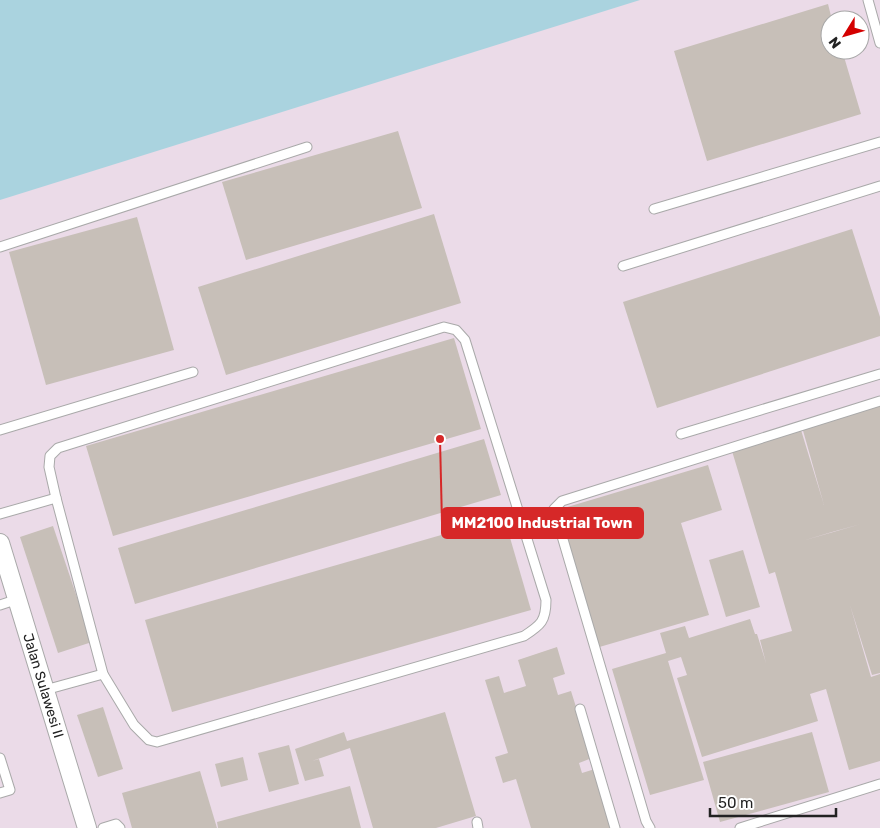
<svg xmlns="http://www.w3.org/2000/svg" width="880" height="828" viewBox="0 0 880 828" font-family="Rubik,sans-serif">
<style>
.industrial{fill:#ebdbe8;fill-rule:evenodd}
.water{fill:#aad3df}
.building{fill:#c7bfb8;fill-rule:evenodd}
.lines{fill:none;stroke-linecap:round;stroke-linejoin:round}
.lane-casing{stroke:#a9a9a9;stroke-width:11}
.street-casing{stroke:#a9a9a9;stroke-width:20}
.lane{stroke:#fff;stroke-width:9}
.street{stroke:#fff;stroke-width:18}
.labels{text-anchor:middle;stroke-width:4;stroke-linejoin:round;paint-order:stroke}
.street-label{font-size:14px;fill:#222;stroke:#fff}
.leader{fill:none;stroke:#d62828;stroke-width:2}
.callout-dot{fill:#d62828;stroke:#fff;stroke-width:2}
.callout{fill:#d62828;stroke:#d62828;stroke-width:2}
.callout-label{font-size:15px;text-anchor:middle;font-weight:bold;fill:#fff}
</style>
<rect width="100%" height="100%" fill="#f2efe9"/>
<!-- industrial -->
<path class="industrial" d="M0,0H880V828H0ZM830,20H860V50H830Z"/>
<!-- water -->
<polygon class="water" points="0,0 640,0 0,200"/>
<!-- building -->
<g class="building">
<polygon points="828,4 832,20 830,20 830,50 842,50 861,114 707,161 674,51"/>
<polygon points="398,131 422,208 246,260 222,182"/>
<polygon points="434,214 461,303 226,375 198,287"/>
<polygon points="137,217 174,350 46,385 9,252"/>
<polygon points="852,229 880,317 880,336 657,408 623,302"/>
<polygon points="454,338 481,429 113,536 86,446"/>
<path d="M880,405V673L872,675L850,605L871,677L880,674V761L849,770L826,689L810,694L818,721L702,757L677,678L687,675L681,657L668,661L704,780L650,795L612,669L666,653L660,633L685,626L689,638L750,619L755,634H757L766,663L760,640L792,631L775,572L769,574L732,451L801,430L824,505L802,427ZM861,524L802,541L832,532Z"/>
<polygon points="484,439 501,495 135,604 118,548"/>
<polygon points="708,465 722,510 681,523 709,615 596,648 554,511"/>
<polygon points="504,517 531,610 172,712 145,620"/>
<polygon points="53,526 92,642 58,653 20,537"/>
<polygon points="743,550 760,607 726,617 709,560"/>
<polygon points="557,647 565,674 553,678 558,695 571,691 592,758 579,763 582,773 595,769 613,827 609,828 531,828 516,779 503,783 495,757 508,753 485,680 499,676 504,693 526,686 518,660"/>
<polygon points="103,707 123,769 98,777 77,715"/>
<polygon points="445,712 476,816 436,828 373,828 350,748 312,761 319,759 324,776 305,781 295,749 344,732 347,741"/>
<polygon points="812,732 829,792 720,822 703,762"/>
<polygon points="289,745 299,784 269,792 258,753"/>
<polygon points="243,757 248,780 221,787 215,764"/>
<polygon points="200,771 217,828 132,828 122,793"/>
<polygon points="350,786 361,828 218,828 217,822"/>
</g>
<g class="lines">
<!-- lane casing -->
<g class="lane-casing">
<g id="lane">
<polyline points="868,0 880,43"/>
<polyline points="654,209 880,142"/>
<polyline points="0,247 307,147"/>
<polyline points="623,266 880,186"/>
<path d="M444,327L456,330L465,340L546,600C546,621 541,625 524,636L157,742L149,740L134,725L103,674L56,498L49,467L50,456L58,448Z"/>
<polyline points="0,430 193,372"/>
<polyline points="681,434 880,374"/>
<polyline points="0,514 56,498"/>
<polyline points="0,605 18,599"/>
<polyline points="45,690 103,674"/>
<polyline points="580,709 615,828"/>
<polyline points="0,758 10,790 0,793"/>
<polyline points="477,822 478,828"/>
<polyline points="103,828 116,824 120,828"/>
<polyline points="650,828 646,821 554,509 562,501 880,401"/>
<polyline points="740,828 880,784"/>
</g>
</g>
<!-- street casing -->
<g class="street-casing">
<g id="street">
<path id="s1" d="M0,543L87,828"/>
</g>
</g>
<!-- lane -->
<use href="#lane" class="lane"/>
<!-- street -->
<use href="#street" class="street"/>
</g>
<g class="labels">
<!-- street labels -->
<g class="street-label">
<text dy="5" stroke="none"><textPath href="#s1" startOffset="149">Jalan Sulawesi II</textPath></text>
</g>
</g>
<!-- callouts -->
<path class="leader" d="M440 439L442 523"/>
<circle class="callout-dot" cx="440" cy="439" r="5"/>
<rect class="callout" x="442" y="508" width="201" height="30" rx="5"/>
<g class="callout-label">
<text x="542" y="528">MM2100 Industrial Town</text>
</g>
<!-- north arrow -->
<g transform="translate(845 35) rotate(233)"><circle r="24" fill="#ffffff" stroke="#a7a7a7"/>
<path d="M0-4L9 19L0 12L-9 19Z" fill="#d40000"/>
<text y="-8" font-size="14" font-weight="bold" text-anchor="middle" fill="#222222">N</text>
</g>
<!-- scale -->
<path d="M710 808v8h126v-8" fill="none" stroke="#222222" stroke-width="2.5"/>
<text x="718" y="808" font-size="15" fill="#222222" stroke="#ffffff" stroke-width="4" paint-order="stroke">50 m</text>
</svg>
